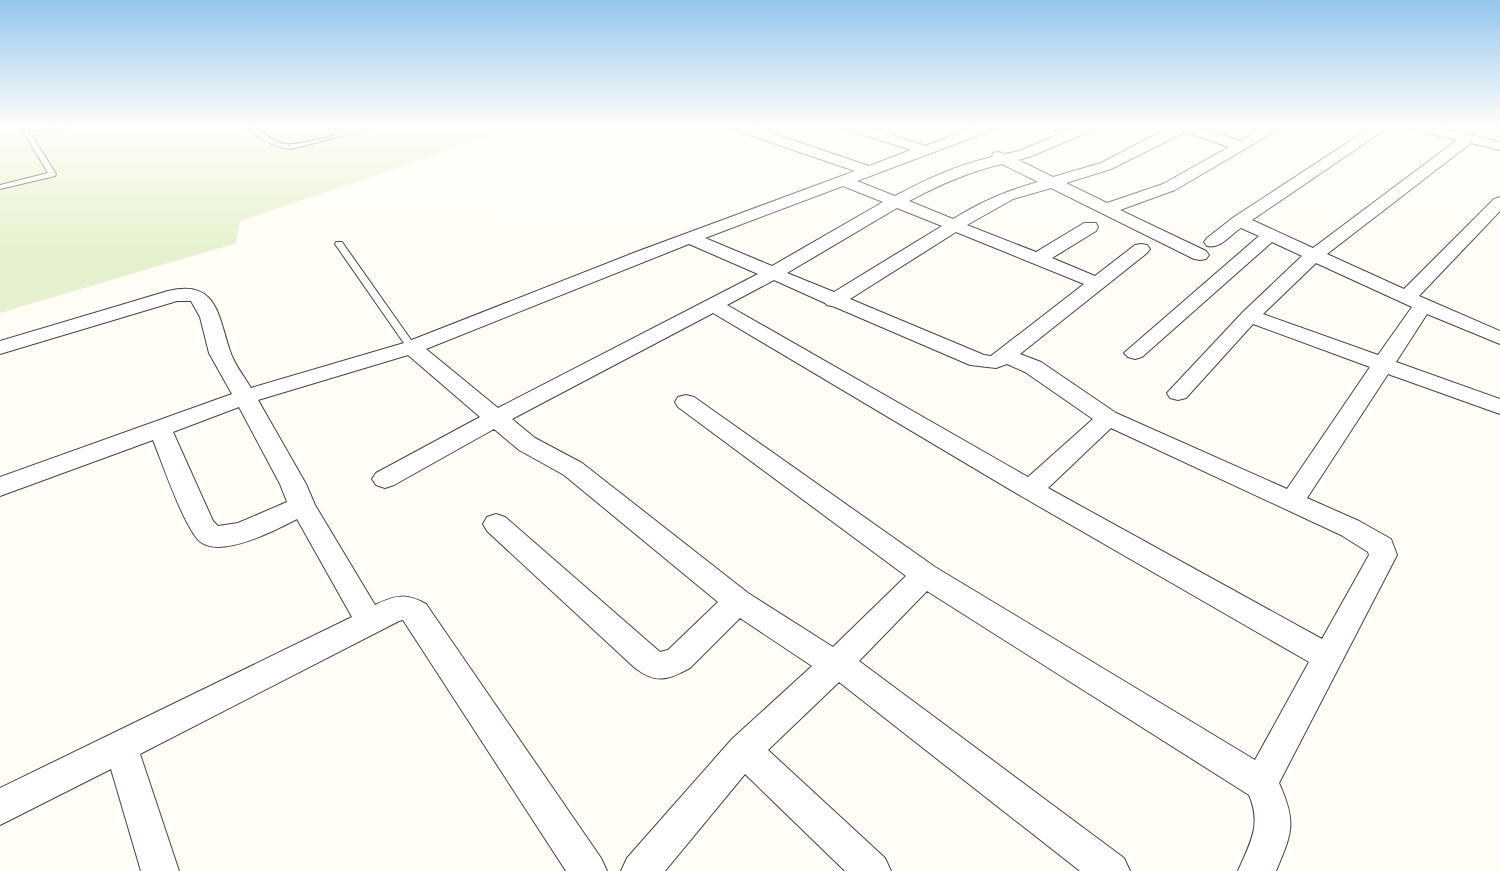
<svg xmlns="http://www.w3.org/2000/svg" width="1500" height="871" viewBox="0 0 1500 871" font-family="'Noto Serif',serif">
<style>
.pitch{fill:#e6f2cf}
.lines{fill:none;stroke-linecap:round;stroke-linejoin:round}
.service-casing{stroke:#444;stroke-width:2}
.minor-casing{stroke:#444;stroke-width:2}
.service{fill:#fff;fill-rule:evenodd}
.minor{fill:#fff;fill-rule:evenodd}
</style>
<rect width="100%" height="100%" fill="#fffdf5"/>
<!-- pitch -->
<polygon class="pitch" points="0,126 520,126 240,221 236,243 0,313"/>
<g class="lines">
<!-- service casing -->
<g class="service-casing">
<g id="service">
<polygon points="20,126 26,126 30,133 59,126 72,126 32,136 56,174 55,176 0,189 0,185 48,173"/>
<path d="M246,126C260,126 269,141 284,144C298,147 350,131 368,126H380L291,149C273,147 259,139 246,126Z"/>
<polygon points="336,242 342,242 416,347 414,349 408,349 335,244"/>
</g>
</g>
<!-- minor casing -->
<g class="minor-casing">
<path id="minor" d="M730,126H751L869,166L911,150L845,129L843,126H865L925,146L977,126H997L995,129L857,181L895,196C927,179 957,165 992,157L993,153L998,152L1005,154L1019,151L1079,126H1098L1096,129L1029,157L1018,160L1053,177L1101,163L1172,126H1194L1240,141L1266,126H1284L1175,190L1120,210L1206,251L1209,255L1206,259L1200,260L1194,259L1051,188L1013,199L967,225L1036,252L1084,223H1096L1098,227L1096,231L1052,258L1095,276L1135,245L1141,244L1147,245L1150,249L1147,253L1020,354L1041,362L1116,413L1287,489L1370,367L1253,324L1186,398L1178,400L1170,398L1167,393L1243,312L1302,256L1272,242L1142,357L1135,359L1128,357L1124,353L1259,236L1241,228C1230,235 1221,249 1207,246L1204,242L1207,238L1234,217L1373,126H1390L1252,220L1313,248L1457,140L1410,129L1408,126H1434L1500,142V150L1471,143L1327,254L1404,289L1494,199L1500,197V211L1419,296L1500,331V344L1427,314L1396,362L1500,399V414L1388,374L1307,498L1359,521L1391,539L1397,555L1279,783C1297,823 1292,833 1276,871H1238C1250,843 1262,825 1249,795L927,591L859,661L1124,858L1130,871H1080L839,682L768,750L885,858L891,871H845L745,774L665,871H621L627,858L732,739L812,666L740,618L690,668C668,680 656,684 635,668L487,531L483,524L487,517L496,514L505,517L660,652L668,650L718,602L564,475L519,450L494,429L394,485L385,488L376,485L372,479L376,473L480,417L408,355L258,400L306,484L315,505L375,605C396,595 406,593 426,604L601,858L607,871H566L403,620L399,621L140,754L179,871H141L111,769L0,825V788L352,617L297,519C276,530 224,557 202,543C186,534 161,459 153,440L0,496V477L232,394L209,353L200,317L191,301H177L0,354V341L168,291C217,279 218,315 230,351C234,364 244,376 251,388L404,343L636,252L855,171L732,129ZM1185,132L1229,147L1163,184L1107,203L1066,183L1111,169ZM1002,164L1038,182C1006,191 982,201 953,219L909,201C939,185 968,172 1002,164ZM843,186L883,202L772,266L705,238ZM897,208L942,226L834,292L787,273ZM956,232L1084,284L991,356L984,355L850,299ZM689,244L758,274L498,408L426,349ZM1316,263L1412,307L1378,355L1263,314ZM774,280L825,303L827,305L835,307L970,365L996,368L1007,364L1025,372L1093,419L1028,477L727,305ZM713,313L1021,496L1309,662L1255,760L935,567L694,397L686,395L678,397L675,402L678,407L906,576L833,647L748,593L582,463L535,438L512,419ZM239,407L280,484L287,502L238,523L218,526L213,521L173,432ZM1111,428L1341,535L1368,552L1369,555L1322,639L1048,488Z"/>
</g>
<!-- service -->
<use href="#service" class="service"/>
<!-- minor -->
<use href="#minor" class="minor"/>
</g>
<!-- sky -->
<linearGradient id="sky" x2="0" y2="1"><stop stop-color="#95c6ee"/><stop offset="0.51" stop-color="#fffefa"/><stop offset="1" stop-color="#fffefa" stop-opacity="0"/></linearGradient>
<rect width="1500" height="248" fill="url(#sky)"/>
</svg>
